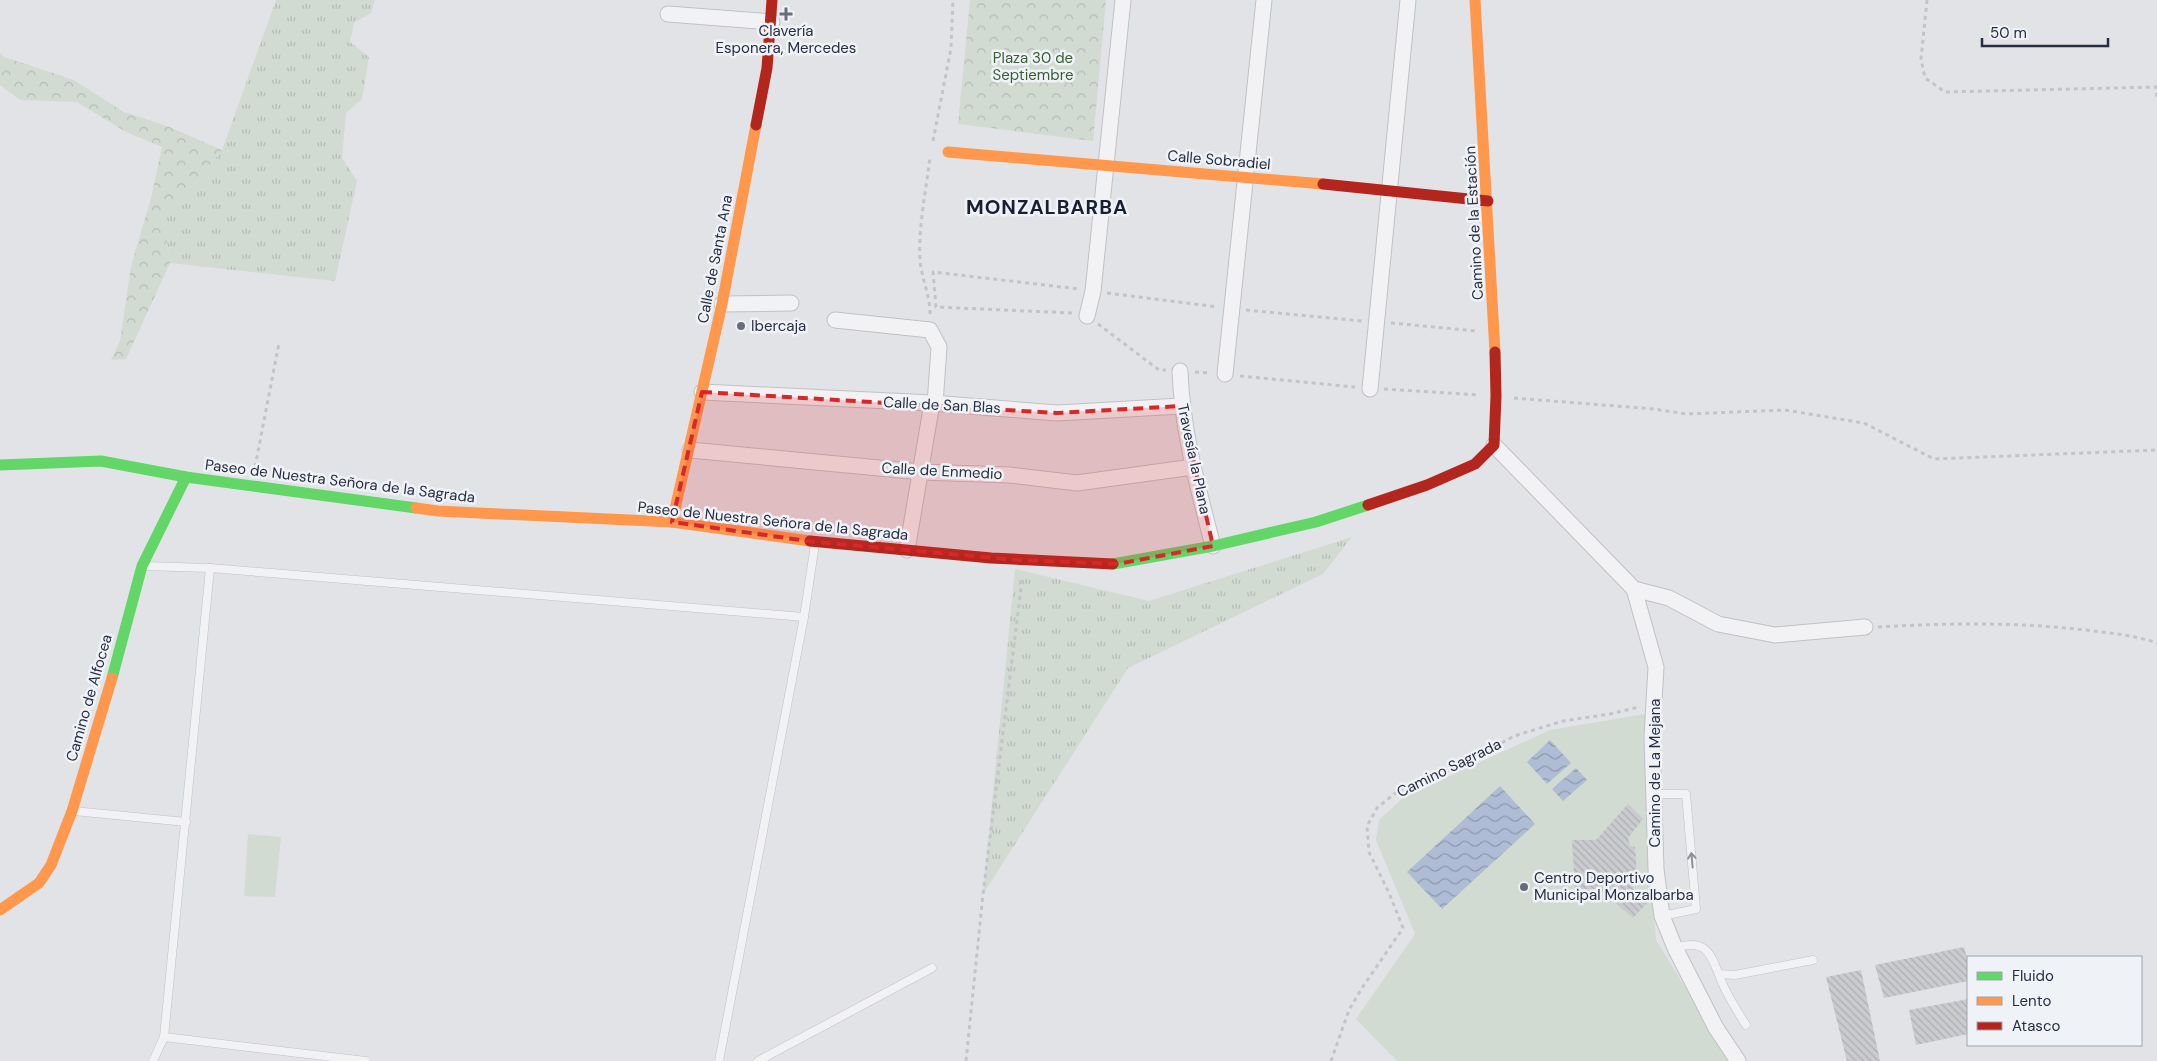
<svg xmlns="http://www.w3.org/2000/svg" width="2157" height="1061" viewBox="0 0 2157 1061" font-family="'DM Sans',sans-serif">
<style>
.grass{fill:url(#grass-tufts)}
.forest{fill:url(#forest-crowns)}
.pitch{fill:#d1dbd2}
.water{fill:url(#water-waves)}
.building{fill:url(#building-back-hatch)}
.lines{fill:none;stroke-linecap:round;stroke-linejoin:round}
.lane-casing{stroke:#c0c1c5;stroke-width:9}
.street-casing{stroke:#c0c1c5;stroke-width:17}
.path{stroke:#c3c4c9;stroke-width:3;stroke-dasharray:4 4;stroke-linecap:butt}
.lane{stroke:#f2f2f4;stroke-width:8}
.street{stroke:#f2f2f4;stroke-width:15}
.fast{stroke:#63d668;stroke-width:11}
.slow{stroke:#ff974d;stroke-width:11}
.jam{stroke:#b3261e;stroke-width:11}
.oneway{stroke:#8c909b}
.marked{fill:#d62828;fill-opacity:0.2;stroke:#d62828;stroke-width:4;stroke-dasharray:10 6;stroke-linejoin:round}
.poi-dot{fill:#686d7c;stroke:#eff2f7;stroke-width:2}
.labels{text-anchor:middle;stroke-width:5;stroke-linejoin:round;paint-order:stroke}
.poi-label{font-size:15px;fill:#272e42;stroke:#eff2f7;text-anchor:start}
.park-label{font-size:15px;fill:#375f33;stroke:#eff2f7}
.street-label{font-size:15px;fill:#272e42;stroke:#eff2f7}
.district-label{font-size:20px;font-weight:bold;letter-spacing:1px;fill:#191f33;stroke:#eff2f7}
</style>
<defs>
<pattern id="grass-tufts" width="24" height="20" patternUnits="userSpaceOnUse" patternTransform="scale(1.25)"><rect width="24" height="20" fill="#d1dbd2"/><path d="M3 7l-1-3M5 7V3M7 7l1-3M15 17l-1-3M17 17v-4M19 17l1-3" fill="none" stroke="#b3bcb6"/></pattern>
<pattern id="forest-crowns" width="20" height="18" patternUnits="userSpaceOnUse" patternTransform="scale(1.25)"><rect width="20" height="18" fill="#d1dbd2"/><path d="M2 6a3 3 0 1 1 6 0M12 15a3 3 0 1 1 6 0" fill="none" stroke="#b3bcb6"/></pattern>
<pattern id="water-waves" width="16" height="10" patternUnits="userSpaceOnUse" patternTransform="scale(1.25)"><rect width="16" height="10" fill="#aebcd5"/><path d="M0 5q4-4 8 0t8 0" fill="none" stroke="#8e99ae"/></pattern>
<pattern id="building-back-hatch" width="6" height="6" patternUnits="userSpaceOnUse" patternTransform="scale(1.25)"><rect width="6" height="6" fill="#cacbcf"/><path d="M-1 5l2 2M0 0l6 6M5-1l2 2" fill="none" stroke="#aeafb3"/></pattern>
</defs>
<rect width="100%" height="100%" fill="#e2e3e7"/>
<!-- grass -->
<g class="grass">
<polygon points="276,0 375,0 371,13 354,23 350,42 369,57 362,99 346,113 342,158 357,181 335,281 170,263 163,215 196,182 222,150"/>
<polygon points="1352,537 1323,574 1128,668 983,894 1015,569 1149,601"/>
</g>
<!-- forest -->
<g class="forest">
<polygon points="970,0 1106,0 1093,141 958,124"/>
<polygon points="0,53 4,57 72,79 124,112 167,126 222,150 196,182 163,215 170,263 126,359 111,360 120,341 131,266 151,198 162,147 126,132 77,102 20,100 0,85"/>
</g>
<!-- pitch -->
<g class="pitch">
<polygon points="1645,714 1646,807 1656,940 1731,1061 1397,1061 1356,1019 1415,934 1376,840 1379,820 1404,797 1550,730"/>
<polygon points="248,834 281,837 275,897 244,896"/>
</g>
<!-- water -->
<g class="water">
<polygon points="1550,740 1571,763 1547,784 1527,762"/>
<polygon points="1576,768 1587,780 1563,801 1552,789"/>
<polygon points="1500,786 1535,824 1442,909 1407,872"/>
</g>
<!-- building -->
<g class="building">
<polygon points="1628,804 1643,819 1628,838 1630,846 1635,847 1637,877 1631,878 1633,889 1648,902 1633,918 1600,889 1575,889 1572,840 1596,840"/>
<polygon points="1964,947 1968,962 1968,981 1884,998 1875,965"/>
<polygon points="1861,970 1880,1061 1847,1061 1826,977"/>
<polygon points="1968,999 1968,1034 1916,1045 1909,1010"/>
</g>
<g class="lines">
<!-- lane casing -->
<g class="lane-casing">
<g id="lane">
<polyline points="144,566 210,568 804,617"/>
<polyline points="1654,794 1686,794 1696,909 1662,916"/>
<polyline points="74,811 186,822"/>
<path d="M1675,948C1714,935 1712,965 1726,991C1732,1003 1739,1014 1746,1025"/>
<polyline points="1720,974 1735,975 1813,960"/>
<polyline points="164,1037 366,1061"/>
<polyline points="153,1061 164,1037 210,568"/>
<polyline points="719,1061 804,617 815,544"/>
<polyline points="758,1061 932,968"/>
</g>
</g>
<!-- street casing -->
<g class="street-casing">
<g id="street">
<polyline points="668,14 772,22"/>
<polyline points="722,304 791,303"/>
<polyline points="1087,316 1093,291 1123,0"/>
<polyline points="835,320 930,330 939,347 935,404"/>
<path d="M1180,371C1182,431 1198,488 1213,546"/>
<polyline points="1225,374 1264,0"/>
<polyline points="1370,389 1408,0"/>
<polyline points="702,392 932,403 1057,413 1181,406"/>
<polyline points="1494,445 1634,589 1669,598 1718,624 1775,635 1865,627"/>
<polyline points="690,450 921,472 1010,475 1077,483 1193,467"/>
<polyline points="907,550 932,403"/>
<polyline points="1634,589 1656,667 1652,737 1656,869 1662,916 1675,948 1716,1028 1738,1061"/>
</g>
</g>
<!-- path -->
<g class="path">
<polyline points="1927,0 1921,59 1925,78 1945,92 2156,87 2157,100"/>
<polyline points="933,141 951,48 953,0"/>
<polyline points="1107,293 1218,307"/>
<polyline points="1246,310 1362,321"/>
<polyline points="1072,313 936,307 933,272 1079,289"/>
<path d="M930,314C930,296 922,279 920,261C918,227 926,191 930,157"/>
<polyline points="1391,323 1477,331"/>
<polyline points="1098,324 1159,370 1166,370"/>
<polyline points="1195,372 1211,373"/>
<polyline points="1240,376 1355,387"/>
<polyline points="1384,389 1478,395"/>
<polyline points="1514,398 1654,409 1686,414 1785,410 1864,423 1934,459 2157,450"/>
<polyline points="255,467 279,343"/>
<path d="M1878,627C1948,623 2016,622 2085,630C2110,633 2134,635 2157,643"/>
<polyline points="966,1061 983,894 1021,588 1020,577"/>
<polyline points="1331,1061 1349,1010 1362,988 1403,928 1389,893 1369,852 1367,826 1377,808 1399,790 1427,780 1467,763 1514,736 1563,721 1610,714 1639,707"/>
</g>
<!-- lane -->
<use href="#lane" class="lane"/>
<!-- street -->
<use href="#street" class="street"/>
<!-- fast -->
<g class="fast">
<polyline points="0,465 101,461 186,477 416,508"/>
<polyline points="1113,564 1213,546 1316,522 1368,505"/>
<polyline points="112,678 142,566 186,477"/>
</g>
<!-- slow -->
<g class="slow">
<polyline points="1475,0 1495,352"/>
<polyline points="948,152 1323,184"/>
<polyline points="416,508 438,511 672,522 810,541"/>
<polyline points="672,522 722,304 756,125"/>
<polyline points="0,910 39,883 51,865 72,811 112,678"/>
</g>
<!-- jam -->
<g class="jam">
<polyline points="756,125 767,68 772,0"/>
<polyline points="1323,184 1488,201"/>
<polyline points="1368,505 1427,485 1475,464 1494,445 1496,396 1495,352"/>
<polyline points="810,541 991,558 1113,564"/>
</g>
</g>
<!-- one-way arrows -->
<defs><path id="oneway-shaft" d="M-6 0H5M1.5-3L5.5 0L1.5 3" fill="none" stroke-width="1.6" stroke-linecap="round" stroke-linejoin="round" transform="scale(1.25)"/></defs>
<use class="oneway" href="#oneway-shaft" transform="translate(1692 860) rotate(-95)"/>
<!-- marked area -->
<path class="marked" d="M702,392L1057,413L1181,406L1213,546L1117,564L1018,560L815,542L672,522Z"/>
<!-- markers -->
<g class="poi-dot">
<path d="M783.5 6.5h5v5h5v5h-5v5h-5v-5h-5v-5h5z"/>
<circle cx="741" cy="326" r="5"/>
<circle cx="1524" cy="887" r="5"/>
</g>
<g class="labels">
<!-- poi labels -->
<g class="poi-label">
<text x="786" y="36" text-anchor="middle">Clavería<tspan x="786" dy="17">Esponera, Mercedes</tspan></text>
<text x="751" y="331">Ibercaja</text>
<text x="1534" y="883">Centro Deportivo<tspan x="1534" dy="17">Municipal Monzalbarba</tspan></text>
</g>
<!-- park labels -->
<g class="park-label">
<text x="1033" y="63">Plaza 30 de<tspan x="1033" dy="17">Septiembre</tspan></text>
</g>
<!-- street labels -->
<g class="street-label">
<text transform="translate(1219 160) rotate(5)" y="5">Calle Sobradiel</text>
<text transform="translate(1474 223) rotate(-93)" y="5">Camino de la Estación</text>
<text transform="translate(715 259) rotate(-79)" y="5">Calle de Santa Ana</text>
<text transform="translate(942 405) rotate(3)" y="5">Calle de San Blas</text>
<text transform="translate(1194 459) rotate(78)" y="5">Travesía la Plana</text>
<text transform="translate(942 471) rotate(3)" y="5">Calle de Enmedio</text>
<text transform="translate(340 481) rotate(7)" y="5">Paseo de Nuestra Señora de la Sagrada</text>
<text transform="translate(773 521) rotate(6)" y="5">Paseo de Nuestra Señora de la Sagrada</text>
<text transform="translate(89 698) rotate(-74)" y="5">Camino de Alfocea</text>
<text transform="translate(1449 768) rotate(-26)" y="5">Camino Sagrada</text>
<text transform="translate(1655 773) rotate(-90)" y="5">Camino de La Mejana</text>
</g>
<!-- district labels -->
<g class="district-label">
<text x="1047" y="214">MONZALBARBA</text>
</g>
</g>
<!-- legend -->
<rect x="1967" y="956" width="175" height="90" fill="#eff2f7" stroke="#9fa4af"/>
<rect x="1977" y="972" width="25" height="8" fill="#63d668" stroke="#9fa4af"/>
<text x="2012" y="981" font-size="15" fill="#272e42">Fluido</text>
<rect x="1977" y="997" width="25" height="8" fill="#ff974d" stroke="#9fa4af"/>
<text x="2012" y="1006" font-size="15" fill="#272e42">Lento</text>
<rect x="1977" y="1022" width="25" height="8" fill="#b3261e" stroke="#9fa4af"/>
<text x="2012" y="1031" font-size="15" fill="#272e42">Atasco</text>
<!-- scale -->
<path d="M1982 38v8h126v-8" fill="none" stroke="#272e42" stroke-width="2.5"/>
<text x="1990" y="38" font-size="15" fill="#272e42" stroke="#eff2f7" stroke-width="4" paint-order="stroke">50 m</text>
</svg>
